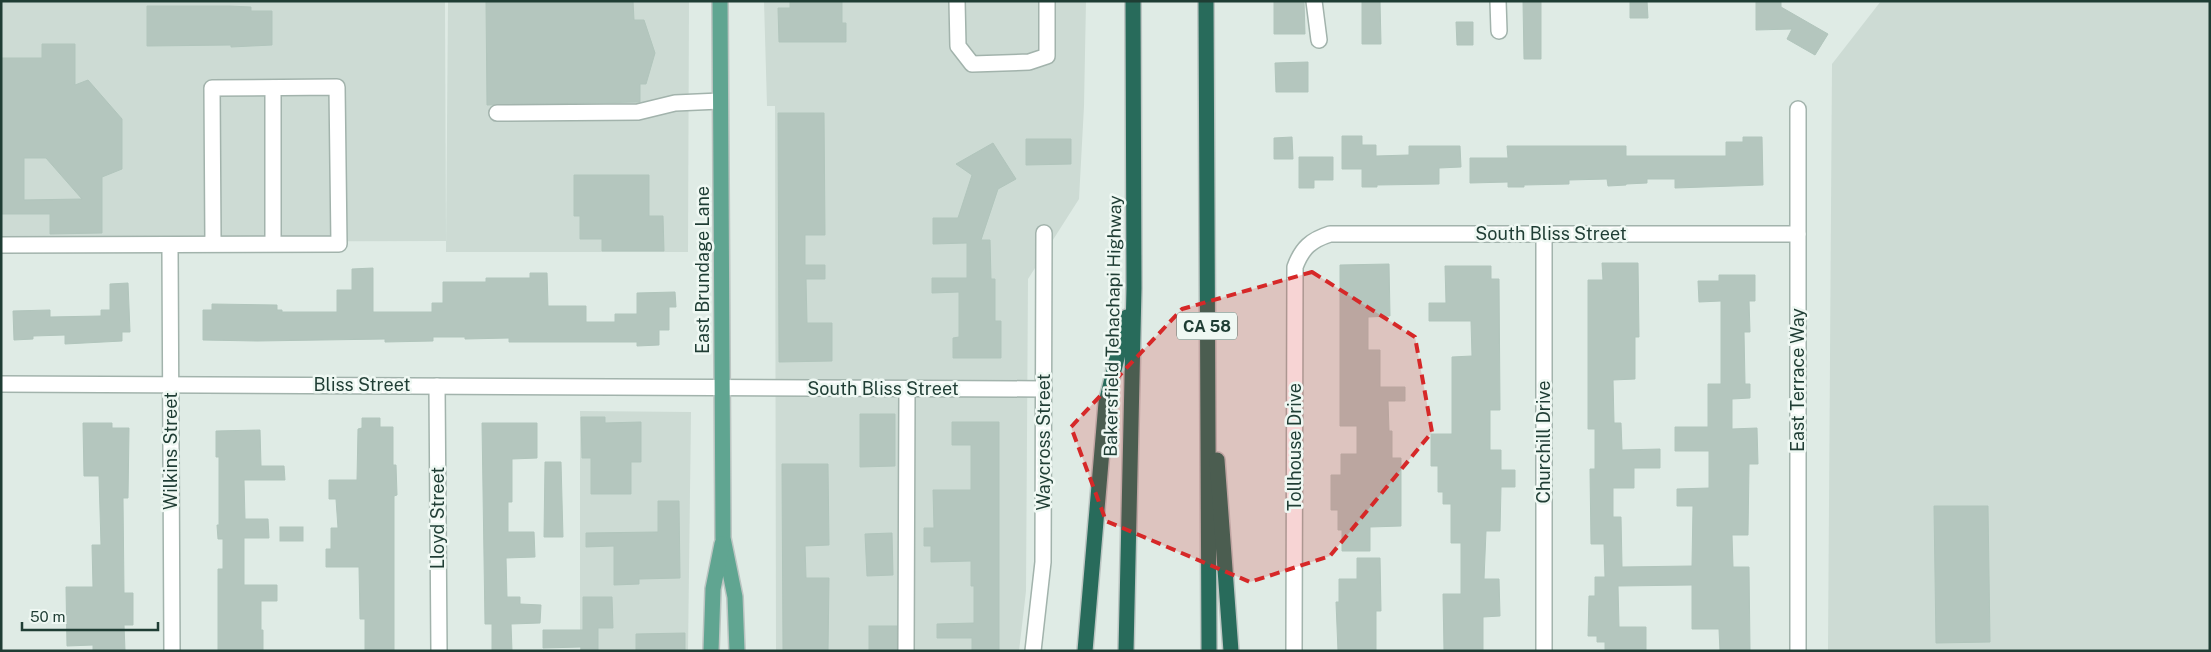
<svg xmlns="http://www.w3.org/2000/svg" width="2211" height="652" viewBox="0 0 2211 652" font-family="'Public Sans',sans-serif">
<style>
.built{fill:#cddbd4}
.building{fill:#b4c6be;stroke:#b1c5bc;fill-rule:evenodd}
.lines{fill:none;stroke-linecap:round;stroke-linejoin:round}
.minor-casing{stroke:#a2b3ac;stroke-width:18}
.major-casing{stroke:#bcc5c2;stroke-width:18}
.highway-casing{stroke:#bcc5c2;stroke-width:18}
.minor{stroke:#fff;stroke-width:15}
.major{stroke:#60a591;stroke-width:15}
.highway{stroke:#286b5b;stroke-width:15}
.marked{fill:#d62828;fill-opacity:0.2;stroke:#d62828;stroke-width:4;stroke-dasharray:10 6;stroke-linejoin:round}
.labels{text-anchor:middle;stroke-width:5;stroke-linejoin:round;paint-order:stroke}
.shield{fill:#eff8f3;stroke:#5d756d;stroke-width:1}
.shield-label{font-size:16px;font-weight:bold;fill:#1f3d34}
.street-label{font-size:18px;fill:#1f3d34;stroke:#eff8f3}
</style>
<rect width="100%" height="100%" fill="#dfebe5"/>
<!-- built -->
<g class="built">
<polygon points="1,1 445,1 446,241 1,242"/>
<polygon points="448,1 689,1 688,252 446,252"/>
<polygon points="764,1 1086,1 1084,106 1079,199 1028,279 1026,591 1019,651 776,651 775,106 767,106"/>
<polygon points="1881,1 2210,1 2210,651 1828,651 1832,64"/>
<polygon points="580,411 691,412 688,651 580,651"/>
</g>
<!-- building -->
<g class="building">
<polygon points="486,1 633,1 634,20 644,20 655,53 646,84 640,84 640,102 487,105"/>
<polygon points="790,1 842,1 842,23 846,23 846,42 779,42 778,8 790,8"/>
<polygon points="1274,1 1304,1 1305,34 1274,34"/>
<polygon points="1362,1 1380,1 1381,44 1362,44"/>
<polygon points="1523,1 1541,1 1541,59 1524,59"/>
<polygon points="1630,1 1647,1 1648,18 1630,18"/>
<polygon points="1756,1 1781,1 1781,7 1828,34 1815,55 1787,39 1792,29 1756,30"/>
<polygon points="147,6 229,6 251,7 251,11 272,11 272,45 231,47 231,45 147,46"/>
<polygon points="1456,22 1473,22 1473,45 1457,45"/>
<path d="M42,44H75V85L88,80L122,119V169L102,177V233L50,234V214H1V58H42ZM24,158H46L82,199L24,200Z"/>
<polygon points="1308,62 1308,92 1276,92 1275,63"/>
<polygon points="778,113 824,113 825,235 805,235 805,265 825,265 825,279 806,279 807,323 832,323 832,361 779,362"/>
<polygon points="1342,136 1362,136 1362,145 1376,145 1376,156 1409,155 1409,146 1460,146 1461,167 1439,168 1439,184 1377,185 1377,187 1362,187 1362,169 1342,169"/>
<polygon points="1292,137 1293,159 1274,159 1274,138"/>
<polygon points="1743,137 1762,137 1763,185 1675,188 1675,179 1647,179 1647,183 1626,184 1626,185 1608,186 1607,179 1569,180 1569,184 1524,185 1524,187 1508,187 1508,182 1470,183 1470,158 1508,158 1507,146 1626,146 1626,156 1726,156 1726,142 1743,142"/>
<polygon points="1026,139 1071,139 1071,164 1026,165"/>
<polygon points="993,143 1016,179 998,189 981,240 990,240 991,279 995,279 995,321 1001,321 1001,358 953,358 953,338 959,337 959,292 932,293 932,278 967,278 967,243 933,244 933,218 958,218 972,175 956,164"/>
<polygon points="1299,157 1333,157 1333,180 1314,180 1314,188 1299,188"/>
<polygon points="574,175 649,175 649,216 663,216 664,251 602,251 602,239 580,239 580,216 574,216"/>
<polygon points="1602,263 1638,263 1639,337 1635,337 1635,379 1613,380 1614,423 1621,423 1622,450 1660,449 1660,468 1634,468 1634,488 1613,488 1613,517 1621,517 1622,567 1692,566 1693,506 1677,506 1677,489 1709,488 1709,451 1675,451 1675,427 1708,427 1708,384 1721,384 1721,301 1699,302 1698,281 1719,281 1719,275 1755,275 1755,301 1749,301 1750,332 1744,332 1745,384 1750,384 1750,398 1732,399 1732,429 1757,428 1758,464 1749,464 1748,535 1732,535 1733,567 1749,567 1750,651 1720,651 1719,629 1692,629 1692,585 1618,586 1619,627 1646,627 1646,651 1605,651 1605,642 1597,642 1597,636 1588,636 1589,596 1595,596 1595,577 1605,577 1604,544 1591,544 1590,469 1595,469 1595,429 1588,429 1588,280 1603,280"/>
<polygon points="1389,264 1390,316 1368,317 1368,350 1380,350 1380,387 1405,387 1405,401 1388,401 1389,431 1392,431 1392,458 1401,458 1401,526 1370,527 1370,551 1342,551 1342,530 1338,530 1338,510 1331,510 1331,475 1341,475 1341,454 1357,454 1357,426 1340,426 1340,265"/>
<polygon points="1445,266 1491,266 1491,279 1499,279 1500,410 1490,410 1490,450 1501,450 1501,470 1515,470 1515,487 1501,487 1500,531 1486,531 1484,579 1499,579 1500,616 1483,617 1483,651 1444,651 1443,594 1461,594 1461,543 1451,543 1451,504 1443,504 1443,492 1438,492 1438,466 1431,466 1431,434 1452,434 1452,357 1472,356 1471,321 1429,321 1429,303 1446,303"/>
<polygon points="373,268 373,312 432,312 432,303 443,303 443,282 486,282 486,278 530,278 530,273 547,273 548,306 586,306 586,322 615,322 615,314 637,314 637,293 675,292 676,307 669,307 669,330 659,330 659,345 637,346 637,342 509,342 509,338 465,339 465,337 433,337 433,341 385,342 385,339 257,341 203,340 203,310 212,310 212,304 277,305 277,310 282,310 282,312 337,312 337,290 352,290 352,269"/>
<polygon points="128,283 130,332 122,332 122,341 65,344 65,335 33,336 33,339 14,340 13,311 50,310 50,317 101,316 101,310 110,310 110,284"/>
<polygon points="860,414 895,414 895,466 860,467"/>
<polygon points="581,417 605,417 605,423 641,422 641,462 631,462 631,494 591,494 591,458 582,458"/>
<polygon points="362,418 380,418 380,427 393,427 393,465 396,465 397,495 394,496 394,651 365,651 365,619 360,619 359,567 326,567 326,549 331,549 331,528 338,528 336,499 329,499 329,480 357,480 358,429 362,428"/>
<polygon points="952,422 999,422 999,651 972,651 972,638 937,638 937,624 974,623 974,586 971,586 971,561 931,562 931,546 924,546 924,528 934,528 933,490 971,490 971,445 952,445"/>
<polygon points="83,423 112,423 112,428 129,428 128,498 123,498 124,593 133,593 133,625 124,625 125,651 93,651 93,645 67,646 66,587 93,587 92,545 101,545 99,476 84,476"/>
<polygon points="482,423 537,423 537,458 512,459 512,502 508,502 508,532 534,532 535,557 506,558 507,597 520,597 520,604 541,605 540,623 511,624 512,651 492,651 492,624 485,624"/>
<polygon points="260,430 261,466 284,466 285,480 244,480 245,519 268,519 269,538 244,538 244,585 277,585 277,601 261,601 261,630 263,630 263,651 218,651 218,569 223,569 223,539 218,539 217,525 219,525 219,457 216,457 216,431"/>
<polygon points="545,462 561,462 563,537 544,537"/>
<polygon points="782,464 828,464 829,545 805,546 806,578 829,578 828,651 783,651"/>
<polygon points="658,501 679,501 680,578 639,579 639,584 614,585 614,546 586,547 586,533 658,532"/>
<polygon points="1934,506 1988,506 1990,642 1936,643"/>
<rect x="280" y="527" width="23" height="14"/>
<polygon points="892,533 893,575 867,576 865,534"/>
<polygon points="1357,558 1380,558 1381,611 1376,611 1376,651 1338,651 1336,602 1339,602 1339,579 1357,579"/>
<polygon points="583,597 612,597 613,628 598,628 598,651 581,651 581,647 543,648 543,630 583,630"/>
<rect x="869" y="626" width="28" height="25"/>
<polygon points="685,633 685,651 636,651 636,634"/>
</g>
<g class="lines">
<!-- minor casing -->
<g class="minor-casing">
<g id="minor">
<polyline points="957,1 958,46 972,64 1029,62 1047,56 1047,1"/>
<polyline points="1314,1 1319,40"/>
<polyline points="1498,1 1499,31"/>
<polyline points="497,113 638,112 675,103 720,101"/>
<polyline points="273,243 273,88"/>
<polyline points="1,245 339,244 337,87 212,88 213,243"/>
<polyline points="170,250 172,651"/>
<polyline points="1,384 1044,389"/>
<polyline points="437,386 439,651"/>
<polyline points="906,651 907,389"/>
<polyline points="1033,651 1043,562 1044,233"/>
<path d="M1294,651L1295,267C1302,248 1311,240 1330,234H1798"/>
<polyline points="1544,651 1544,234"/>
<polyline points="1798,651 1798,109"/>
</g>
</g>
<!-- major casing -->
<g class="major-casing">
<g id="major">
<polyline points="720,1 723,538 735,597 737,651"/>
<polyline points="711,651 713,589 722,544"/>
</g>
</g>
<!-- highway casing -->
<g class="highway-casing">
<g id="highway">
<polyline points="1206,1 1209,651"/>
<polyline points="1217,460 1231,651"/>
<polyline points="1085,651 1106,403 1127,317"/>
<polyline points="1126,651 1134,288 1133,1"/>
</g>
</g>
<!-- minor -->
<use href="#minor" class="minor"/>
<!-- major -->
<use href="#major" class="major"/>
<!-- highway -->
<use href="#highway" class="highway"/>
</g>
<!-- marked area -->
<path class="marked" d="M1312,272L1415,337L1432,432L1330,556L1250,582L1106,521L1071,427L1182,309Z"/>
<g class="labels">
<!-- shield labels -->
<rect class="shield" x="1177" y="312.5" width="60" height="27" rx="4"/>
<g class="shield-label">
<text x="1207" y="332">CA 58</text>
</g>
<!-- street labels -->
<g class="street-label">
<text x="1551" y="240">South Bliss Street</text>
<text transform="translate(703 270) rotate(-90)" y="6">East Brundage Lane</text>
<text transform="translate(1113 326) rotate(-89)" y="6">Bakersfield Tehachapi Highway</text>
<text transform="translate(1798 380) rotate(-90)" y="6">East Terrace Way</text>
<text x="362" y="391">Bliss Street</text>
<text x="883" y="395">South Bliss Street</text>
<text transform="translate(1044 442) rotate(-90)" y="6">Waycross Street</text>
<text transform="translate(1544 442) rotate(-90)" y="6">Churchill Drive</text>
<text transform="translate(1295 447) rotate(-90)" y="6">Tollhouse Drive</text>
<text transform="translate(171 451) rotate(-90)" y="6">Wilkins Street</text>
<text transform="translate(438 518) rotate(-90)" y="6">Lloyd Street</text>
</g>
</g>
<!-- border -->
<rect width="2211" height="652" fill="none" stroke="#1f3d34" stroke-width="5"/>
<!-- scale -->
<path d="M22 622v8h136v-8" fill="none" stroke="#1f3d34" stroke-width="2.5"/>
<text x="30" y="622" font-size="15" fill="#1f3d34" stroke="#eff8f3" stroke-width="4" paint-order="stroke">50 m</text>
</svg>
